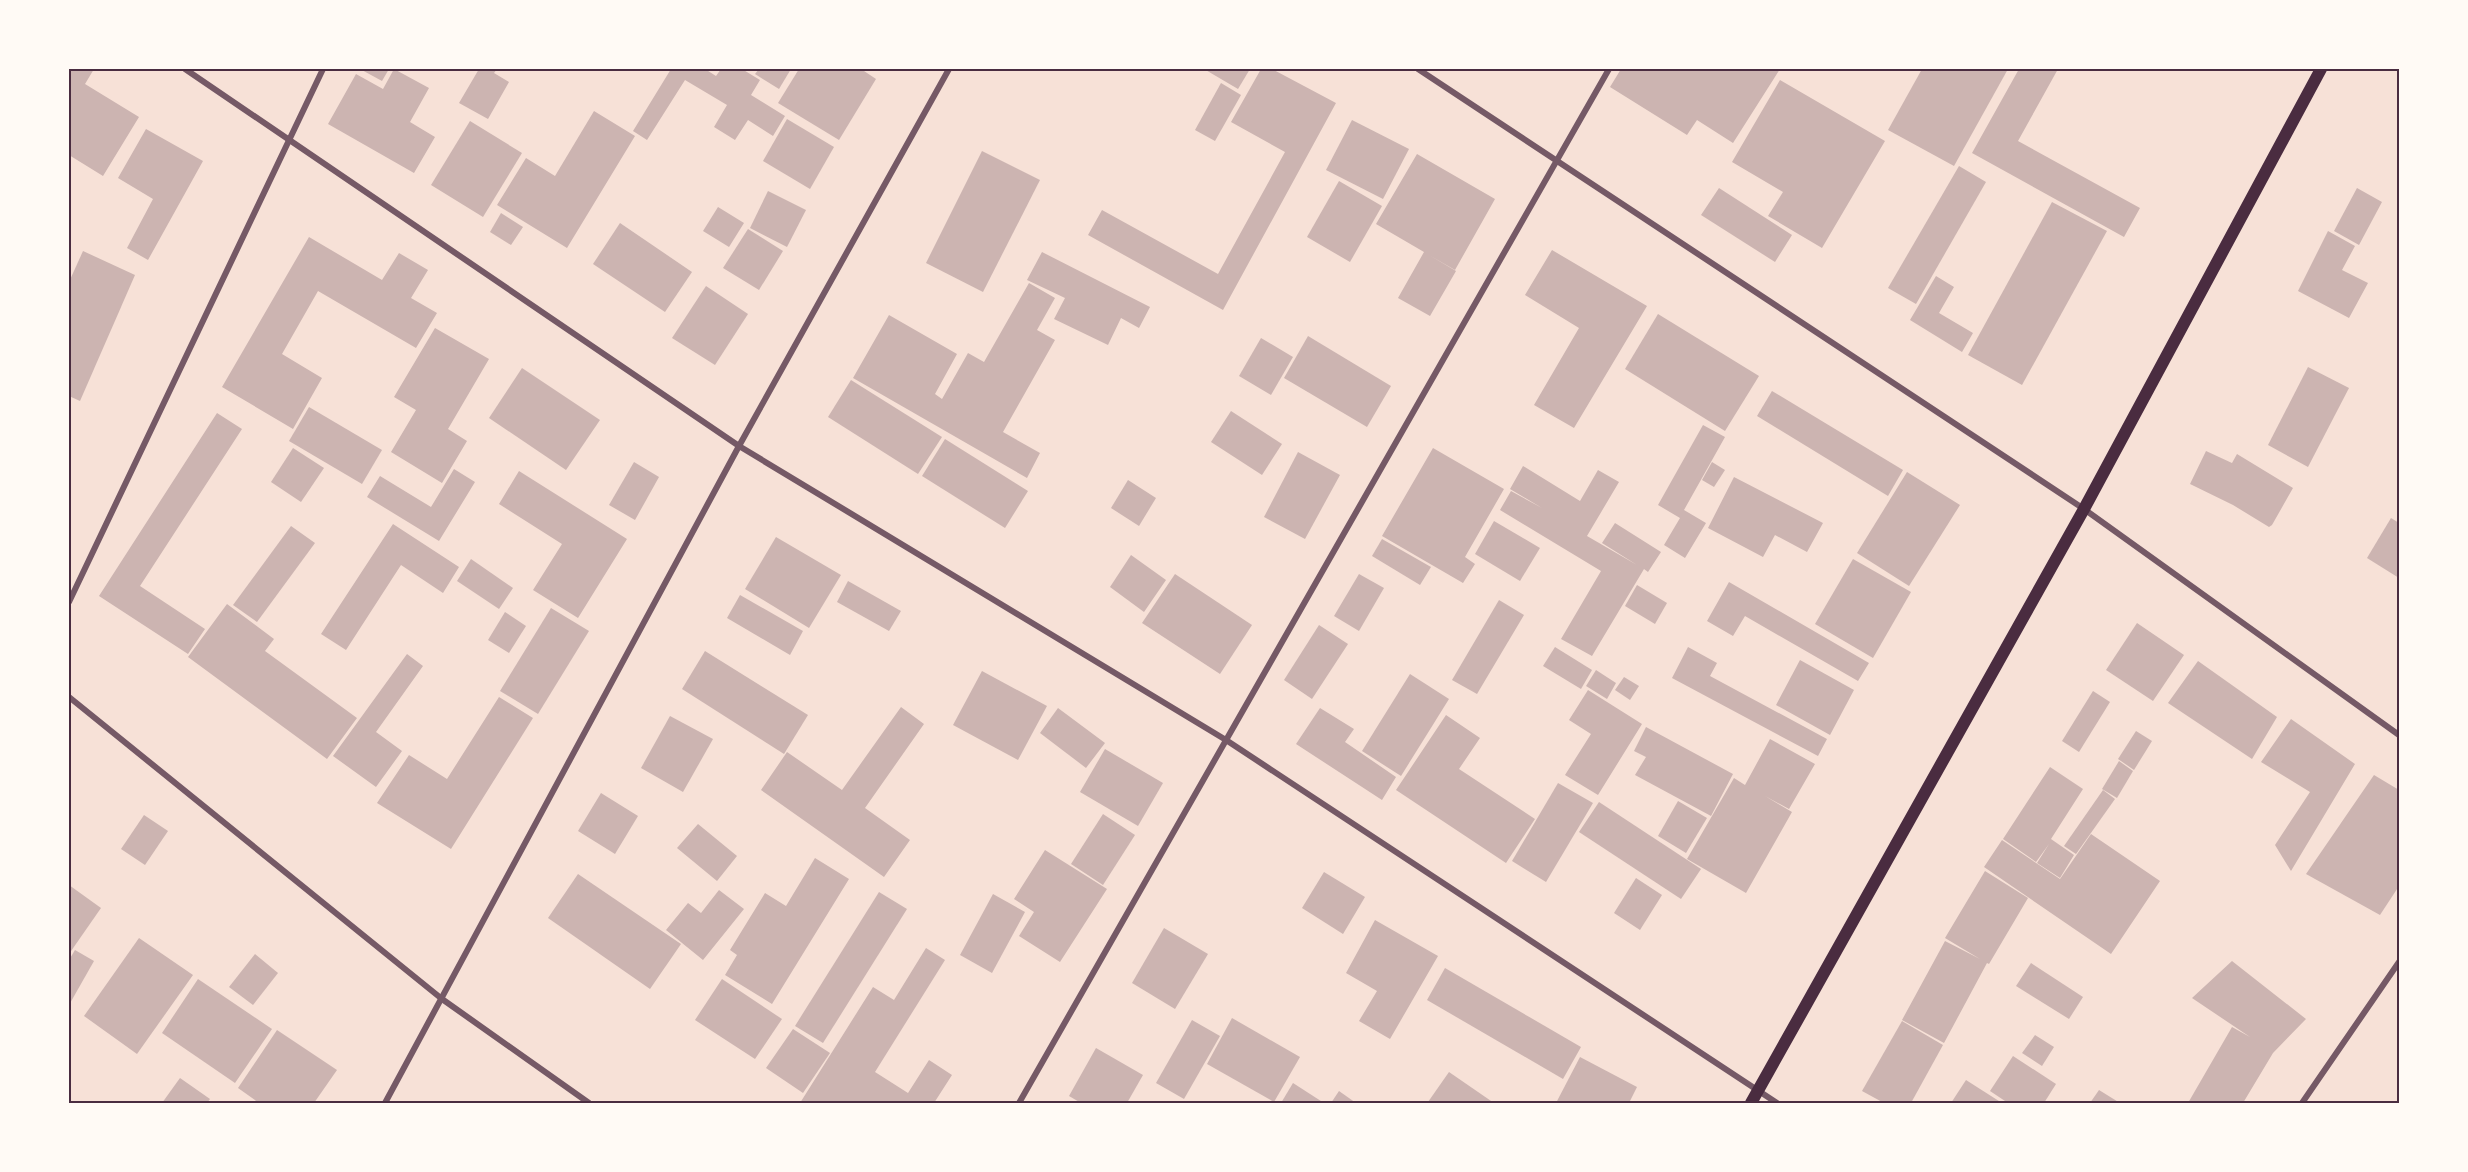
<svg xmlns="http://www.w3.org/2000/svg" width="2468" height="1172" viewBox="0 0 2468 1172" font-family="'PT Sans Narrow',sans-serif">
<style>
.building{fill:#ccb4b1}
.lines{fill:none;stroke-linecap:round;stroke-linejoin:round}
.minor{stroke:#755966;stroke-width:6}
.secondary{stroke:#4a2c40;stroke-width:12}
.neatline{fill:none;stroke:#4a2c40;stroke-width:2}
</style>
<rect width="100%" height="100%" fill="#f7e1d7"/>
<!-- building -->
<g class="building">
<polygon points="69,69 94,69 85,84 139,117 103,176 69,155"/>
<polygon points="360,69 389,69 382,81"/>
<polygon points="394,69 429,88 410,122 435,137 414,173 328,124 356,74 383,89"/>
<polygon points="479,69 497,69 494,73 509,82 488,119 459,103"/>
<polygon points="671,69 705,69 716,76 721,69 742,69 760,80 751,95 785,116 773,136 748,120 735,140 714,127 727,105 685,80 647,140 633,131"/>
<polygon points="759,69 791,69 779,89 755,74"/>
<polygon points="799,69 861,69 876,79 839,140 778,103"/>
<polygon points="1204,69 1250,69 1238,89"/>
<polygon points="1261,69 1272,69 1336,103 1223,310 1088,235 1102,210 1218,274 1285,152 1231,122"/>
<polygon points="1621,69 1780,69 1733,143 1697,120 1687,135 1610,87"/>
<polygon points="1922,69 2008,69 1954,166 1888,130"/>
<polygon points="2019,69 2058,69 2018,141 2140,208 2124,237 1972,153"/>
<polygon points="1780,80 1885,141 1822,248 1768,216 1783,192 1732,162"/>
<polygon points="1221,83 1241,95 1215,141 1195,130"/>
<polygon points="594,111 635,136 567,248 497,205 526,158 555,176"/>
<polygon points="787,119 834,147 810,189 763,161"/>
<polygon points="1352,120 1409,149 1383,199 1326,170"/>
<polygon points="470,121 522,153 483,217 431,185"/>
<polygon points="146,129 203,161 148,260 127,248 153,199 118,178"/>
<polygon points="982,151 1040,180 983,292 926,263"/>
<polygon points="1417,154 1495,199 1455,270 1429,255 1456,271 1430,316 1398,298 1424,252 1376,224"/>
<polygon points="1959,166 1986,182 1916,304 1888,288"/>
<polygon points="1339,181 1382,206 1350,262 1307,237"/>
<polygon points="1719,188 1792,235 1775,262 1701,215"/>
<polygon points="2357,188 2382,202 2359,245 2334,231"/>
<polygon points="768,191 806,210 787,247 750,228"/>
<polygon points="2052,202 2107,231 2022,385 1968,355"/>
<polygon points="718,207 744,223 729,247 703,231"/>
<polygon points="501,213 523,227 511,245 490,232"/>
<polygon points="620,223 692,272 665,312 593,264"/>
<polygon points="748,229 783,251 759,290 723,268"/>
<polygon points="2328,231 2355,246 2342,270 2368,283 2349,318 2298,291"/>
<polygon points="309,237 382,280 399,253 428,270 411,298 437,313 416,348 318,291 282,354 322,378 293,429 222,387"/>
<polygon points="1552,250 1647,306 1574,428 1534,405 1579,328 1525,295"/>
<polygon points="83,251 135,275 80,401 69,396 69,282"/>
<polygon points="1042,252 1150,307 1139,328 1121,318 1108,345 1054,319 1065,298 1027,280"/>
<polygon points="1936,276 1954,287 1939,313 1973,333 1962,352 1910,320"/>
<polygon points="1029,283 1055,298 1037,330 1055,340 1003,432 1040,453 1027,478 853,378 889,315 957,354 935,394 942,399 968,353 984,362"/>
<polygon points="706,286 748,314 715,365 672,338"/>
<polygon points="1658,314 1759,376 1725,431 1625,369"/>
<polygon points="435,328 489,359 448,429 467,441 442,483 391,452 416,410 394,397"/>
<polygon points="1308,336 1391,386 1367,427 1284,378"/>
<polygon points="1261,338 1293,357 1271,395 1239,376"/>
<polygon points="2308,367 2349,388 2308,467 2268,445"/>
<polygon points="522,368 600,420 566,470 489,418"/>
<polygon points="851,380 942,437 918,474 828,417"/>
<polygon points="1772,391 1903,470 1888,496 1757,416"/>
<polygon points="309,407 382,450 362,484 289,441"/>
<polygon points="1231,411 1282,444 1262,475 1211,442"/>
<polygon points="217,413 242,429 140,586 205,629 188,654 99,596"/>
<polygon points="1703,425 1725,437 1684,510 1706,523 1685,558 1664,545 1680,518 1658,505"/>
<polygon points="945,439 1028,491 1005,528 922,476"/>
<polygon points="293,448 324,468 301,502 271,482"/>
<polygon points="1433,448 1504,489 1465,557 1475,564 1463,583 1382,536"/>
<polygon points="2206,451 2232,463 2237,454 2293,488 2272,525 2269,527 2233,505 2190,484"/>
<polygon points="1298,452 1340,475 1305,539 1264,517"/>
<polygon points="634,462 659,477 635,520 609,505"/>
<polygon points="1712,462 1725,470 1714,487 1702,480"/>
<polygon points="1523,466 1580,501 1598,470 1619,482 1587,536 1637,565 1602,543 1615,523 1661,552 1648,572 1644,569 1592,656 1561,639 1601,571 1500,510 1511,491 1542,508 1510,489"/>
<polygon points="454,469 475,482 439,541 367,497 380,476 431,507"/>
<polygon points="519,471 627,539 578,618 533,590 562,544 499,504"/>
<polygon points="1907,472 1960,505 1909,586 1857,553"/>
<polygon points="1734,477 1823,523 1807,552 1775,535 1763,557 1708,528"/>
<polygon points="1128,480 1156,498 1139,526 1111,508"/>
<polygon points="2391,518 2399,523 2399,578 2367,558"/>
<polygon points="1494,521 1540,548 1520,581 1475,554"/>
<polygon points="393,524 459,567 443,593 401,565 346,650 321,634"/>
<polygon points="291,526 315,543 257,622 233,605"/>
<polygon points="776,537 841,575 809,628 745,589"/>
<polygon points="1382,539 1431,567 1420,585 1372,556"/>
<polygon points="1131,555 1166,580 1144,612 1110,587"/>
<polygon points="471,559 513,588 499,609 457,581"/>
<polygon points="1853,559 1911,592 1873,658 1815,624"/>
<polygon points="1175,574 1252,625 1220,674 1142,623"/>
<polygon points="1359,574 1384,588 1359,631 1334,616"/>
<polygon points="848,581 901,611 889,631 837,602"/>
<polygon points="1729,582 1869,663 1858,681 1745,616 1733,636 1707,621"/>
<polygon points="1637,585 1667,603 1655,624 1625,606"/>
<polygon points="740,595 803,631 790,655 727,618"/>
<polygon points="1499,600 1524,615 1477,694 1452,680"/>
<polygon points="227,604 274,639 265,651 357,718 327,759 188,657"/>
<polygon points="551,608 589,631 538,714 500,691"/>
<polygon points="505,612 526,626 509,653 488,640"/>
<polygon points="2137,623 2184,655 2153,701 2106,670"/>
<polygon points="1319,625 1348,644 1312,699 1284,680"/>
<polygon points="1555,647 1592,670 1581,689 1543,666"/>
<polygon points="1688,647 1717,663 1710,676 1827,739 1818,756 1672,678"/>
<polygon points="705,651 808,715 784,754 682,689"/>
<polygon points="407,654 423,666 376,732 402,751 376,787 333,756"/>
<polygon points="1800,660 1854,690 1830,735 1776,705"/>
<polygon points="2198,661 2277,717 2252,759 2168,703"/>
<polygon points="1596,670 1616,683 1607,699 1586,686"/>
<polygon points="982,671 1047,706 1018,760 953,725"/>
<polygon points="1410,674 1449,699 1401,776 1362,751"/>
<polygon points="1624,677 1639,686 1630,700 1615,690"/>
<polygon points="1588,690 1642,724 1598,795 1565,775 1591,734 1569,720"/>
<polygon points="2093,691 2110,702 2079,752 2062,741"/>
<polygon points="499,697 533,718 451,849 377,803 409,755 447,779"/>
<polygon points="901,707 924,724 865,808 910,840 884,877 761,790 787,752 842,790"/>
<polygon points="1058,708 1105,743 1086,768 1040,733"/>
<polygon points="1320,708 1354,729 1345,742 1396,777 1382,800 1296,744"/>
<polygon points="1446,715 1480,738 1459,769 1535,819 1506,863 1396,790"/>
<polygon points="670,716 713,739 683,792 641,768"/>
<polygon points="2291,719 2355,764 2291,871 2275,845 2310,792 2261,762"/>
<polygon points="1646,727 1733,774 1711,816 1635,775 1646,757 1634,751"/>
<polygon points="2136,731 2152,741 2134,770 2118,759"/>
<polygon points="1770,739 1815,764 1789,809 1765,796 1792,812 1746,893 1687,859 1734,778 1745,785"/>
<polygon points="1105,749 1163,783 1138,826 1080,792"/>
<polygon points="2119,761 2133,771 2117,798 2102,789"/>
<polygon points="2050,767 2083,789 2051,839 2074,855 2060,878 2037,863 2049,844 2036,862 2003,839"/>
<polygon points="2374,775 2399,790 2399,886 2380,915 2306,874"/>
<polygon points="1558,783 1593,803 1546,882 1512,861"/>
<polygon points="2103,790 2115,799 2076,854 2064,846"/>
<polygon points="601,793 638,816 615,854 578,831"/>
<polygon points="1678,801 1707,818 1686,853 1658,836"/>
<polygon points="1599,802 1701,869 1681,899 1579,832"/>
<polygon points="1103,814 1135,835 1103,885 1071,864"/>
<polygon points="144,815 168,831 145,865 121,849"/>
<polygon points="698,824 737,856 717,881 677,848"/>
<polygon points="2091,834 2160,881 2111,954 1984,867 2002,840 2060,879"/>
<polygon points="1045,850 1107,889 1060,962 1019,936 1034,912 1014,899"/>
<polygon points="815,858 849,879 772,1004 725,975 737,955 730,950 765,893 786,906"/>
<polygon points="1985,871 2028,898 1989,964 1987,963 1944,1043 1902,1020 1945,941 1980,959 1945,938"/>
<polygon points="1324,872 1365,897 1343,934 1302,908"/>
<polygon points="578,874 681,944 650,989 548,918"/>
<polygon points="1636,878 1662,895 1640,930 1614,913"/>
<polygon points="69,885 101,908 69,954"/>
<polygon points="719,890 744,909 703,960 666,930 688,903 701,913"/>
<polygon points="879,892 907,909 823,1043 795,1026"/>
<polygon points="993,894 1025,912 992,973 960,955"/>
<polygon points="1375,920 1438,956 1390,1039 1359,1021 1377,991 1346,973"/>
<polygon points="1164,928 1208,954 1175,1009 1132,983"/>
<polygon points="139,938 193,975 137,1054 84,1016"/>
<polygon points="926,948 945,960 875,1072 908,1093 929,1060 952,1075 934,1103 800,1103 873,987 894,1000"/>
<polygon points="75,950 94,961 69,1005 69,960"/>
<polygon points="255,954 278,973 253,1005 229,987"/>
<polygon points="2232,961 2306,1019 2273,1053 2243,1103 2188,1103 2232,1027 2250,1037 2192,998"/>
<polygon points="2031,963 2083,997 2069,1019 2016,986"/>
<polygon points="1445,968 1581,1047 1563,1079 1427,1000"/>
<polygon points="198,979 272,1029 235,1083 162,1033"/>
<polygon points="722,979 782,1019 755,1059 695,1020"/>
<polygon points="1232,1018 1300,1057 1274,1102 1207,1064"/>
<polygon points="1192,1020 1220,1036 1184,1099 1156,1083"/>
<polygon points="1902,1021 1943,1045 1911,1103 1884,1103 1862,1091"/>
<polygon points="793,1029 830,1053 803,1093 766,1068"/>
<polygon points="277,1030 337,1070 314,1103 259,1103 238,1088"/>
<polygon points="2035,1035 2054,1047 2042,1066 2022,1053"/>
<polygon points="1096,1048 1143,1075 1127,1103 1081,1103 1069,1096"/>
<polygon points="2013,1056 2056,1084 2044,1103 2008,1103 1990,1091"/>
<polygon points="1580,1057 1637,1087 1629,1103 1556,1103"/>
<polygon points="1449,1072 1494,1103 1428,1102"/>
<polygon points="180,1078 210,1099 207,1103 162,1103"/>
<polygon points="1966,1080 2002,1103 1951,1103"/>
<polygon points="1293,1083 1324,1103 1281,1103"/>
<polygon points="2099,1090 2120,1103 2090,1103"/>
<polygon points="1339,1091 1356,1103 1331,1103"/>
</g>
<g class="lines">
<!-- minor -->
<g class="minor">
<polyline points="185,69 739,446 1226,740 1777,1103"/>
<polyline points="1418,69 2084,509 2399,735"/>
<polyline points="69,602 323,69"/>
<polyline points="69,697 442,999 589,1103"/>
<polyline points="385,1103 739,446 949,69"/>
<polyline points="1019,1103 1609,69"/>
<polyline points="2302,1103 2399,962"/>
</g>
<!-- secondary -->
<polyline class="secondary" points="1751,1103 2084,509 2321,69"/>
</g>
<!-- border -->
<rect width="2468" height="1172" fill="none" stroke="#fffaf5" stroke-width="141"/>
<rect x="70" y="70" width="2328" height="1032" class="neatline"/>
</svg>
